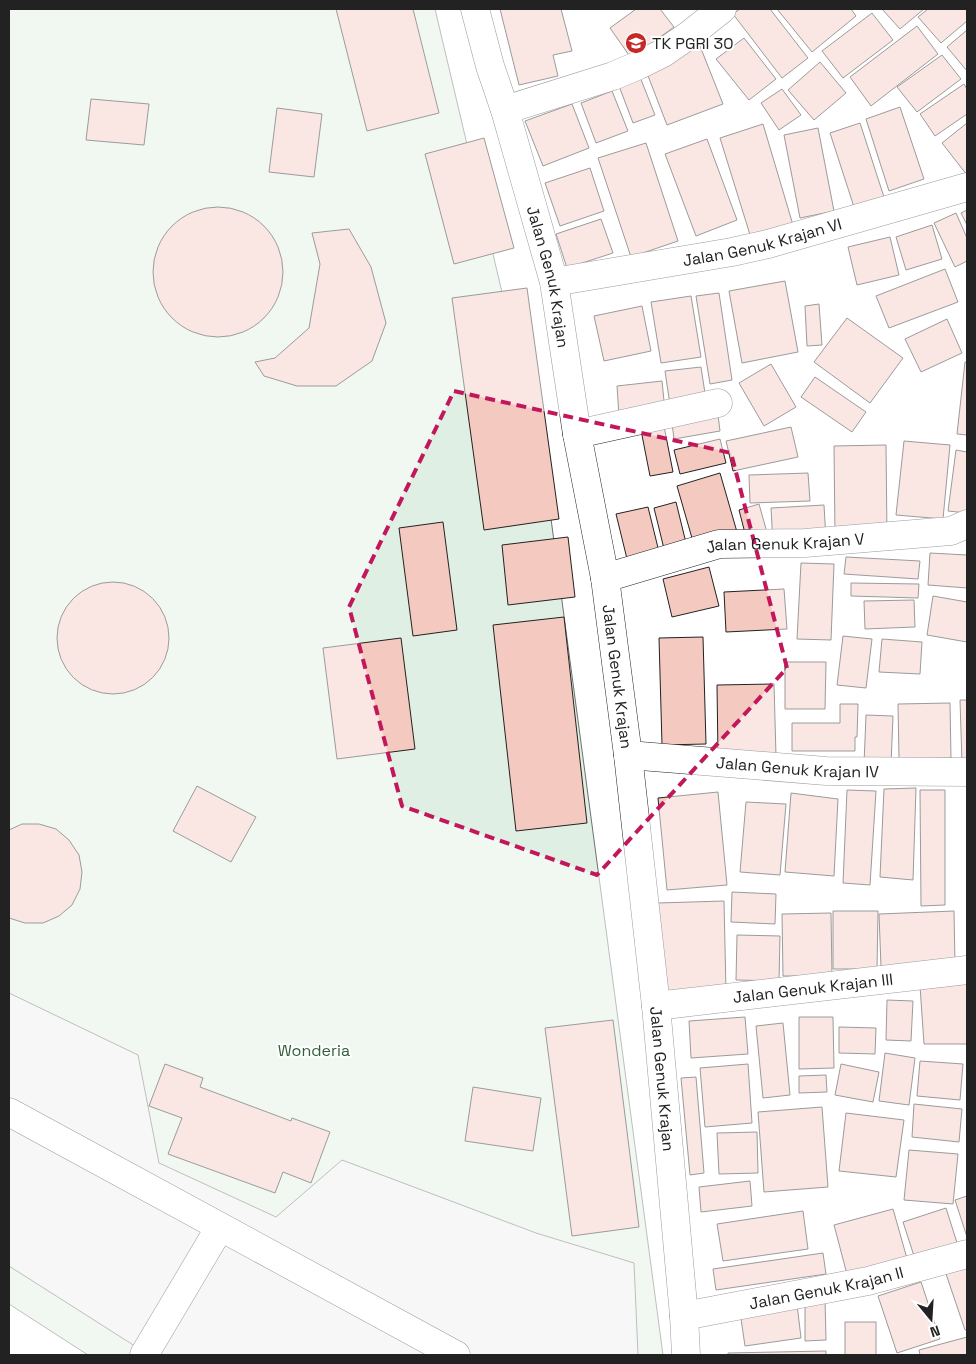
<svg xmlns="http://www.w3.org/2000/svg" width="976" height="1364" viewBox="0 0 976 1364" font-family="'Space Grotesk',sans-serif">
<style>
.green{fill:#e0efe3;stroke:#6f6f6f}
.parking{fill:#ededed;stroke:#6f6f6f}
.building{fill:#f3c9c0;stroke:#222}
.lines{fill:none;stroke-linecap:round;stroke-linejoin:round}
.minor-casing{stroke:#222;stroke-width:29}
.minor{stroke:#fff;stroke-width:28}
.marked{fill:none;stroke:#c2185b;stroke-width:4;stroke-dasharray:10 6;stroke-linejoin:round}
.labels{text-anchor:middle;stroke-width:4;stroke-linejoin:round;paint-order:stroke}
.poi-label{font-size:16px;fill:#222;stroke:#fff;text-anchor:start}
.street-label{font-size:16px;fill:#222;stroke:#fff}
.park-label{font-size:16px;fill:#2f5e38;stroke:#fff}
</style>
<rect width="100%" height="100%" fill="#fff"/>
<!-- green -->
<polygon class="green" points="9,9 435,9 545,474 663,1355 88,1355 9,1304"/>
<!-- parking -->
<polygon class="parking" points="9,993 138,1055 159,1163 276,1217 342,1160 536,1233 634,1263 638,1355 149,1355 9,1266"/>
<!-- building -->
<g class="building">
<polygon points="336,9 413,9 439,113 367,131"/>
<polygon points="500,9 561,9 572,51 553,55 558,76 519,85"/>
<polygon points="636,9 660,9 674,27 631,58 610,28"/>
<polygon points="740,9 770,9 808,58 782,78 733,14"/>
<polygon points="777,9 851,9 856,16 812,52"/>
<polygon points="882,9 924,9 900,29"/>
<polygon points="928,9 967,9 967,21 941,43 918,17"/>
<polygon points="872,13 893,40 843,78 822,51"/>
<polygon points="917,26 938,54 871,106 850,77"/>
<polygon points="967,30 967,71 947,47"/>
<polygon points="744,38 776,79 749,100 716,59"/>
<polygon points="700,46 723,104 667,125 645,68"/>
<polygon points="942,55 961,79 917,112 897,87"/>
<polygon points="820,62 846,93 814,120 788,90"/>
<polygon points="640,77 655,115 633,123 619,86"/>
<polygon points="964,84 967,89 967,114 935,136 920,114"/>
<polygon points="782,89 801,115 779,130 761,103"/>
<polygon points="612,91 628,131 596,143 581,103"/>
<polygon points="91,99 149,104 144,145 86,140"/>
<polygon points="572,104 589,148 543,166 525,121"/>
<polygon points="900,107 924,179 889,191 866,119"/>
<polygon points="277,108 322,114 314,177 269,172"/>
<polygon points="860,123 884,197 854,207 830,133"/>
<polygon points="967,123 967,175 942,143"/>
<polygon points="763,124 793,225 751,238 720,138"/>
<polygon points="818,128 834,211 800,218 784,135"/>
<polygon points="484,138 514,248 454,264 425,154"/>
<polygon points="707,139 737,220 696,236 665,154"/>
<polygon points="646,143 678,241 631,257 598,158"/>
<polygon points="590,168 604,211 560,226 545,183"/>
<circle cx="218" cy="272" r="65"/>
<polygon points="967,210 967,225 961,213"/>
<polygon points="956,213 967,238 967,261 955,267 934,223"/>
<polygon points="601,219 613,253 567,268 556,234"/>
<polygon points="932,225 942,259 906,270 896,237"/>
<polygon points="349,229 371,267 386,323 372,361 336,386 297,386 264,376 255,362 275,358 309,328 320,264 312,233"/>
<polygon points="890,237 899,275 857,285 848,247"/>
<polygon points="945,269 958,302 889,328 876,296"/>
<polygon points="785,281 798,352 742,363 729,291"/>
<polygon points="527,288 559,519 484,530 452,298"/>
<polygon points="719,293 732,380 710,384 696,296"/>
<polygon points="691,296 701,357 661,363 651,302"/>
<polygon points="819,304 822,345 807,346 805,306"/>
<polygon points="642,306 651,351 604,361 594,316"/>
<polygon points="847,318 903,358 870,403 814,362"/>
<polygon points="947,319 962,353 921,372 905,339"/>
<polygon points="965,362 967,362 967,435 957,434"/>
<polygon points="771,364 796,407 764,426 739,383"/>
<polygon points="701,367 706,400 670,405 665,371"/>
<polygon points="815,377 866,412 852,432 801,397"/>
<polygon points="662,381 665,411 619,416 617,386"/>
<polygon points="717,407 720,431 674,439 671,415"/>
<polygon points="663,421 673,472 650,476 640,425"/>
<polygon points="791,427 798,457 733,471 726,441"/>
<polygon points="720,439 726,463 680,474 674,450"/>
<polygon points="904,441 950,445 943,519 896,515"/>
<polygon points="886,445 887,535 835,535 834,446"/>
<polygon points="956,450 967,452 967,513 948,511"/>
<polygon points="720,473 737,532 694,545 677,486"/>
<polygon points="808,473 810,501 750,503 749,475"/>
<polygon points="676,502 688,551 666,557 654,508"/>
<polygon points="759,504 768,536 747,541 739,510"/>
<polygon points="824,505 826,540 773,544 771,508"/>
<polygon points="648,507 661,560 629,567 616,514"/>
<polygon points="443,522 457,630 413,636 399,528"/>
<polygon points="568,537 575,597 508,605 502,545"/>
<polygon points="930,553 967,555 967,588 928,585"/>
<polygon points="846,557 920,561 918,579 844,574"/>
<polygon points="801,563 834,564 831,640 797,639"/>
<polygon points="709,567 719,606 672,617 663,579"/>
<circle cx="113" cy="638" r="56"/>
<polygon points="851,583 919,584 918,598 851,596"/>
<polygon points="784,589 787,629 726,632 724,592"/>
<polygon points="933,596 967,602 967,642 927,635"/>
<polygon points="914,600 915,627 865,629 864,601"/>
<polygon points="564,617 587,823 516,831 493,625"/>
<polygon points="843,636 872,639 866,688 837,685"/>
<polygon points="703,637 706,744 662,745 659,638"/>
<polygon points="401,638 415,749 337,759 323,648"/>
<polygon points="882,639 922,642 920,674 879,672"/>
<polygon points="785,662 826,662 825,709 785,709"/>
<polygon points="774,684 776,756 718,756 717,685"/>
<polygon points="960,700 967,700 967,763 962,763"/>
<polygon points="950,703 951,758 899,759 898,704"/>
<polygon points="840,704 858,704 857,737 855,737 855,751 792,751 792,723 840,723"/>
<polygon points="866,715 893,716 891,765 864,764"/>
<polygon points="197,786 256,817 231,862 173,831"/>
<polygon points="916,788 913,880 880,877 884,789"/>
<polygon points="847,790 876,791 870,885 843,883"/>
<polygon points="920,790 945,790 945,905 921,906"/>
<polygon points="718,792 727,885 667,890 658,798"/>
<polygon points="791,793 838,799 834,876 785,872"/>
<polygon points="746,802 786,804 780,875 740,872"/>
<polygon points="22,824 39,824 56,829 69,840 79,855 82,872 80,889 72,905 59,916 43,923 25,923 9,918 9,830"/>
<polygon points="732,892 776,894 775,924 731,922"/>
<polygon points="724,901 726,992 661,994 658,903"/>
<polygon points="833,911 878,911 877,969 833,969"/>
<polygon points="954,911 955,964 881,967 879,914"/>
<polygon points="831,913 832,976 783,976 782,914"/>
<polygon points="737,935 780,936 779,981 736,980"/>
<polygon points="967,982 967,1044 924,1044 920,986"/>
<polygon points="887,1000 913,1001 911,1041 886,1040"/>
<polygon points="745,1017 748,1054 691,1058 689,1021"/>
<polygon points="799,1017 833,1017 834,1068 799,1069"/>
<polygon points="613,1020 639,1227 572,1236 545,1028"/>
<polygon points="783,1023 790,1095 763,1098 756,1026"/>
<polygon points="839,1027 876,1028 875,1054 839,1053"/>
<polygon points="885,1053 915,1058 909,1105 879,1101"/>
<polygon points="920,1061 963,1064 960,1100 917,1096"/>
<polygon points="165,1064 203,1078 200,1087 291,1121 292,1118 330,1132 311,1183 283,1172 275,1193 168,1154 182,1118 149,1106"/>
<polygon points="748,1064 752,1123 705,1127 700,1068"/>
<polygon points="841,1064 879,1072 873,1102 835,1095"/>
<polygon points="826,1075 827,1092 799,1093 799,1076"/>
<polygon points="696,1077 704,1173 690,1175 681,1078"/>
<polygon points="473,1087 541,1098 533,1151 465,1141"/>
<polygon points="914,1104 962,1109 959,1142 912,1137"/>
<polygon points="822,1107 828,1187 764,1192 758,1112"/>
<polygon points="846,1113 904,1120 896,1177 839,1171"/>
<polygon points="757,1132 758,1173 719,1174 717,1133"/>
<polygon points="909,1150 958,1154 953,1204 904,1200"/>
<polygon points="750,1181 752,1206 701,1212 699,1187"/>
<polygon points="967,1196 967,1237 955,1200"/>
<polygon points="946,1208 958,1246 915,1259 903,1222"/>
<polygon points="893,1209 908,1262 848,1278 834,1225"/>
<polygon points="803,1211 808,1249 723,1261 717,1224"/>
<polygon points="823,1253 826,1274 716,1290 713,1269"/>
<polygon points="967,1263 967,1330 965,1330 945,1271"/>
<polygon points="921,1282 940,1339 897,1353 878,1296"/>
<polygon points="805,1299 825,1299 826,1340 805,1341"/>
<polygon points="797,1304 801,1338 745,1346 740,1312"/>
<rect x="845" y="1322" width="31" height="33"/>
<polygon points="967,1337 967,1355 920,1355 919,1350"/>
<polygon points="826,1351 826,1355 728,1355 728,1353"/>
</g>
<g class="lines">
<!-- minor casing -->
<g class="minor-casing">
<g id="minor">
<path id="s1" d="M475,9L490,66L505,110L554,282L577,434L605,578L628,755L656,1006L684,1316L686,1355"/>
<polyline points="505,110 613,76 639,65 663,53 689,35 722,9"/>
<path id="s2" d="M554,282L732,252L768,244L967,187"/>
<polyline points="577,434 718,403"/>
<path id="s3" d="M605,578L719,544L805,543L951,531L967,524"/>
<path id="s4" d="M628,755L826,771L967,772"/>
<path id="s5" d="M656,1006L967,970"/>
<polyline points="9,1112 456,1355"/>
<path id="s6" d="M684,1316L868,1281L967,1254"/>
<polyline points="144,1355 220,1227"/>
</g>
</g>
<!-- minor -->
<use href="#minor" class="minor"/>
</g>
<!-- marked area -->
<path d="M0 0H976V1364H0ZM454,391L731,453L787,668L597,875L402,806L349,607Z" fill="#fff" fill-opacity=".55" fill-rule="evenodd"/>
<path class="marked" d="M454,391L731,453L787,668L597,875L402,806L349,607Z"/>
<!-- icons -->
<defs>
<g id="school-disc" transform="scale(1.125)"><circle r="9.5" fill="#c62828" stroke="#fff"/><path d="M0-5L7-2L0 1L-7-2ZM-4 1L0 2.5L4 1V4Q0 6-4 4Z" fill="#fff"/></g>
</defs>
<g fill-rule="evenodd">
<use href="#school-disc" x="636" y="43"/>
</g>
<g class="labels">
<!-- poi labels -->
<g class="poi-label">
<text x="652" y="49">TK PGRI 30</text>
</g>
<!-- street labels -->
<g class="street-label">
<text dy="6" stroke="none"><textPath href="#s2" startOffset="212">Jalan Genuk Krajan VI</textPath></text>
<text dy="6" stroke="none"><textPath href="#s1" startOffset="278">Jalan Genuk Krajan</textPath></text>
<text dy="6" stroke="none"><textPath href="#s3" startOffset="185">Jalan Genuk Krajan V</textPath></text>
<text dy="6" stroke="none"><textPath href="#s1" startOffset="684">Jalan Genuk Krajan</textPath></text>
<text dy="6" stroke="none"><textPath href="#s4" startOffset="170">Jalan Genuk Krajan IV</textPath></text>
<text dy="6" stroke="none"><textPath href="#s5" startOffset="158">Jalan Genuk Krajan III</textPath></text>
<text dy="6" stroke="none"><textPath href="#s1" startOffset="1089">Jalan Genuk Krajan</textPath></text>
<text dy="6" stroke="none"><textPath href="#s6" startOffset="145">Jalan Genuk Krajan II</textPath></text>
</g>
<!-- park labels -->
<g class="park-label">
<text x="314" y="1056">Wonderia</text>
</g>
</g>
<!-- border -->
<rect width="976" height="1364" fill="none" stroke="#222222" stroke-width="20"/>
<!-- north arrow -->
<g transform="translate(931 1319) rotate(162)" stroke="#ffffff" stroke-width="4" paint-order="stroke">
<path d="M0-4L9 19L0 12L-9 19Z" fill="#222222"/>
<text y="-8" font-size="14" font-weight="bold" text-anchor="middle" fill="#222222">N</text>
</g>
</svg>
